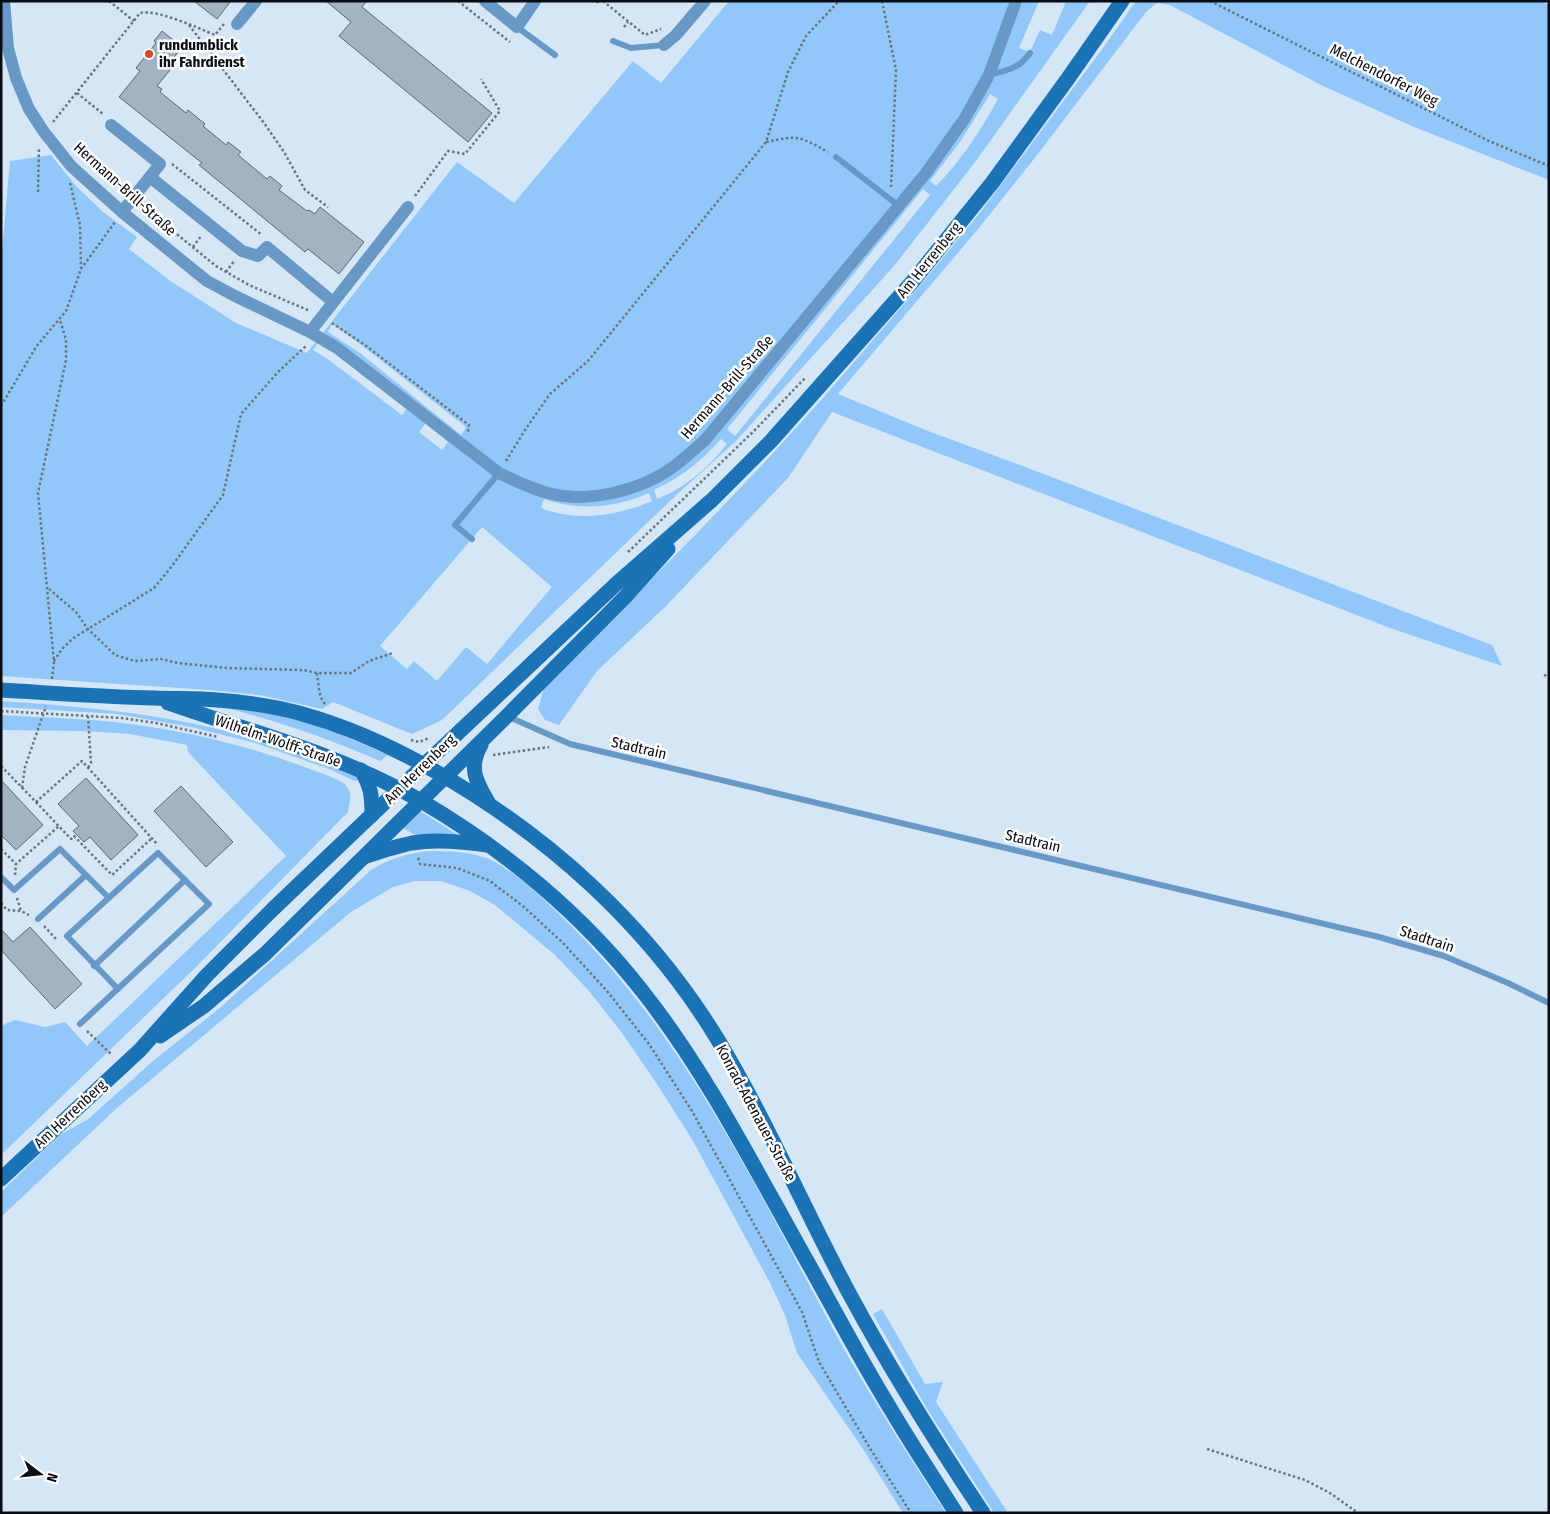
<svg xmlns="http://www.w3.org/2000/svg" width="1550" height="1514" viewBox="0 0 1550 1514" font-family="'Fira Sans Condensed',sans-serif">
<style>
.green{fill:#92c8f9;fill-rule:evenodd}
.building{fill:#a3b3c3;stroke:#5b6a78}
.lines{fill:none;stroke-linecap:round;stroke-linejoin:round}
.path{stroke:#6a747f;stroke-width:2.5;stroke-dasharray:2.5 2.5;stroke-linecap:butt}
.lane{stroke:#6899c6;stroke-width:6}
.street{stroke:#6899c6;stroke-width:12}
.secondary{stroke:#1b72b4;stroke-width:15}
.poi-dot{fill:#d44b20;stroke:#fff;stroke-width:2}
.labels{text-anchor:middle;stroke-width:5;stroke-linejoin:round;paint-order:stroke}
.poi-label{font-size:15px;font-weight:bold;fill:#080d13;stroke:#fff;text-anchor:start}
.street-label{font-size:15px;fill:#080d13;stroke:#fff}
</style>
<rect width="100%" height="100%" fill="#d5e6f6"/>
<!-- green -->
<g class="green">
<path d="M729,1H1039L1019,48L1030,52L1040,30L1052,35L1066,1H1090L976,161L894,266L737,440L672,499L442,720L412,734L333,702L322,709L259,695L209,690L1,676V264L10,161L51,155L76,186L103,212L137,237L129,249L169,280L236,323L307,353L457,162L514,203L633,61L661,83ZM990,94L998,99C981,130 960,162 936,186L930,181L960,142ZM923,189L930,195L735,436L727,429ZM332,324L364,347L466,427L461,435L360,353L328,332ZM319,341L407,408L402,415L329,360L313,350ZM426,423L448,442L442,450L419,432ZM721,439L727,444C709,467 685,488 657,499L654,490C680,478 702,461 721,439ZM649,493L652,501C617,516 577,522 541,508L544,499C578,511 616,508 649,493ZM482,527L552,587L487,664L466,647L437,681L414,661L407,669L380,646Z"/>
<polygon points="1136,1 1541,1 1549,5 1549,180 1414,127 1323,86 1170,5 1157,3 1146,12 1034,159 979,228 838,394 928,431 1028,468 1492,645 1502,666 1390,628 832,412 788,478 665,607 597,671 559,725 545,720 538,709 544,688 699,531 764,463 823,398 928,276 982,210 1100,52"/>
<path d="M1,701C89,707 175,715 260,740C293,749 324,763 355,776L359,780L354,781L332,770L255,743L191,727L117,714L1,707Z"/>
<path d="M227,704L285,716L330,730L388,755L380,761C330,739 280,722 227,708Z"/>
<path d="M1,715C44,718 88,718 130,724C192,732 252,747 310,769C319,773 342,779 347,787C353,794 349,804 348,812L196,967L1,1155V1024L3,1025L15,1020L45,1027L65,1022L87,1046L286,856L188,752L187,745L130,734L83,731L1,730Z"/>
<polygon points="420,811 461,837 419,837 403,828"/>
<path d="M427,851C450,851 474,851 495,862C520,876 541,897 562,917C683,1032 755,1186 834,1331C868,1393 907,1453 946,1513H903L863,1449L797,1353L785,1315L769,1281L693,1141L657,1084L622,1033L589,991L555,955L495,905L470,891L441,881H415L393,887L351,912L117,1108L1,1217V1192L61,1134L87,1120L153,1061L221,1007L371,870C389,859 406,854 427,851Z"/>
<polygon points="882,1309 925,1384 943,1382 936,1402 1008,1513 994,1513 927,1409 873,1314"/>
</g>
<!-- building -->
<g class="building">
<polygon points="194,1 231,1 217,19"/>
<polygon points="326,1 367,1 362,7 492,113 468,142 339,36 351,22"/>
<polygon points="162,31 182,47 171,61 175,64 157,86 162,89 160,92 186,113 188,110 205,124 203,126 226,145 228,142 241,152 238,155 267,179 270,176 282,186 279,190 307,211 309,210 315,214 320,207 364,242 339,274 308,249 305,252 199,165 202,163 119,97 140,71 136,68 156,43 154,41"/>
<polygon points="86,778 138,835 111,860 90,837 84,842 73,831 79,826 58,804"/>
<polygon points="1,780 43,825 16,850 1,835"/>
<polygon points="181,786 233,842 206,867 154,811"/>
<polygon points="30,927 82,984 55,1009 1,950 1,929 13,942"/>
</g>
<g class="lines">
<!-- path -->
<g class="path">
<polyline points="109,1 134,21"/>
<polyline points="458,1 510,42"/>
<polyline points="603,1 645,35 661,29"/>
<polyline points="882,1 896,70 891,188"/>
<polyline points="1210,1 1489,141 1549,166"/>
<polyline points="597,3 598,1"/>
<polyline points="189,25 264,123 284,152 305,190 328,207"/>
<polyline points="624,27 628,22"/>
<polyline points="77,93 103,114"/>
<path d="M53,122L140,13C157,9 198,28 215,35L224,24"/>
<path d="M766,142C799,135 799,136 828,152"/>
<polyline points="172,164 262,235"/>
<polyline points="70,183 80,225 81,268"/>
<polyline points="38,192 39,148"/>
<polyline points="415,196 448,151 465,154 500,111 481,79"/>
<polyline points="142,206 216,266 249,285 310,311"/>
<polyline points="193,247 201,236"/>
<polyline points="226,272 234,261"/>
<polyline points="332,323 365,345 469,425 468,432"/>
<polyline points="1,406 36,347 66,311 81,269 115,222"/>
<polyline points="506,461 525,430 550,394 588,361 766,142 788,72 806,36 839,1"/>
<polyline points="628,552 754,431 806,377"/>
<polyline points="49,589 76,612 87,628 115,655 135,661 161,659 178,663 226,668 303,670 317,673 351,673 369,661 393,653"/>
<polyline points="54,661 62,649 72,639 154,588 172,566 223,495 241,414 279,371 307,345"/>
<path d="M317,673C319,684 318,696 325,704"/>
<polyline points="1544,675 1549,677"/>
<polyline points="52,679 54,662 38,493 66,360 66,340 60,320"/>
<polyline points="1,711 122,718 156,723 218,737"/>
<polyline points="88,716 91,763 88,768"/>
<polyline points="411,740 419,742 429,738"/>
<polyline points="493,755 549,747"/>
<polyline points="1,766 36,802 82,761 157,844"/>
<polyline points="22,788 25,767 46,706"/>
<polyline points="36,802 71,839 74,836 112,875 152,838"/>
<polyline points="1,849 16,864 59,826"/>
<polyline points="418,858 420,864 457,868 490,881 524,907 563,943 607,991 649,1044 692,1111 802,1312 819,1362 871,1450 911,1513"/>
<polyline points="15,875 16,864"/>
<polyline points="17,898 21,911"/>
<polyline points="1,903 7,910 21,911 29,915"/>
<polyline points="44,926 57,940"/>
<polyline points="87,1031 112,1055"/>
<polyline points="1207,1449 1305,1480 1330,1493 1358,1513"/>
</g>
<!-- lane -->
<g class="lane">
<polyline points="517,27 555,55"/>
<polyline points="613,41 631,48 664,45"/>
<path d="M989,75C1007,70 1019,69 1030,53"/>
<polyline points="836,157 899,206"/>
<polyline points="472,539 455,525 499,473"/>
<polyline points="507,716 570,744 1379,937 1444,956 1508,983 1549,1003"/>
<polyline points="1,877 14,890 60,849 109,898"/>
<polyline points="38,919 86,875"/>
<polyline points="94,966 185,880"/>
<polyline points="80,1024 209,904 158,853 67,936 118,989"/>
</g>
<!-- street -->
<g class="street">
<path d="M4,1L8,48L16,78L29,109L44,132L71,166L122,212L207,281L235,296L310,332L337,348L499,473C516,481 533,490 552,494C589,503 642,490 673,467C684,459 695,449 705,440L926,173L965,118L989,75L1016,1"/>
<polyline points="485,1 517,27 535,1"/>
<polyline points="237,24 256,1"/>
<polyline points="664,45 676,35 705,1"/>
<polyline points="111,125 160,164 122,212"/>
<polyline points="150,177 242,251 258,256 267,247 333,302"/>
<polyline points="310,332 408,207"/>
</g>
<!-- secondary -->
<g class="secondary">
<path d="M1,690C52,693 103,697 154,698C175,699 196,698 217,700C244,702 273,706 299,713C346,726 391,746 433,770C548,835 649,926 718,1040C767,1121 804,1209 849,1293C890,1369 935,1441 983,1513"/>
<path d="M168,703C255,733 340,754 421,801C505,850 583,915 643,992C706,1072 753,1165 803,1254C832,1305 859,1358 890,1408C911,1444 934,1478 956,1513"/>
<path d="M481,745C468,767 476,782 488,802"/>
<path d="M361,770C371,786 372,796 372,815"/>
<path d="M367,856C382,851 397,846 412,843C436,839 463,842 487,845"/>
<polyline points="160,1036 204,1006 265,954 507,716 626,596 668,549"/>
<polyline points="1,1179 140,1050 207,975 273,909 424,765 615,585 712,500 771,441 913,281 992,183 1069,77 1122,1"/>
</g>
</g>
<!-- markers -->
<circle class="poi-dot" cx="149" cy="54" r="5"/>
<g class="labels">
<!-- poi labels -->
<g class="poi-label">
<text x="159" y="50">rundumblick<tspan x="159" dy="17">ihr Fahrdienst</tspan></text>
</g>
<!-- street labels -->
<g class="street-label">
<text transform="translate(1384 75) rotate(27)" y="5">Melchendorfer Weg</text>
<text transform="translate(125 189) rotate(42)" y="5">Hermann-Brill-Straße</text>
<text transform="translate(929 260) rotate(-51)" y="5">Am Herrenberg</text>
<text transform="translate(727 387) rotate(-49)" y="5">Hermann-Brill-Straße</text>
<text transform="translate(278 741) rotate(19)" y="5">Wilhelm-Wolff-Straße</text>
<text transform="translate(639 748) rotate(13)" y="5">Stadtrain</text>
<text transform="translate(420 769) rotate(-44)" y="5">Am Herrenberg</text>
<text transform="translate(1033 841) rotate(13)" y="5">Stadtrain</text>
<text transform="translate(1427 939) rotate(18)" y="5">Stadtrain</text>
<text transform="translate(756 1113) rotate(62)" y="5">Konrad-Adenauer-Straße</text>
<text transform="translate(70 1114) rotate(-43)" y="5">Am Herrenberg</text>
</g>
</g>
<!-- border -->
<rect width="1550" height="1514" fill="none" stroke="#080d13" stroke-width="5"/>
<!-- north arrow -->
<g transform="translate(40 1474) rotate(106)" stroke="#ffffff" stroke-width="4" paint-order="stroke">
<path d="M0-4L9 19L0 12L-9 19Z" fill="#080d13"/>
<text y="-8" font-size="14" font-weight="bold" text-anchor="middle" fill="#080d13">N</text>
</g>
</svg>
